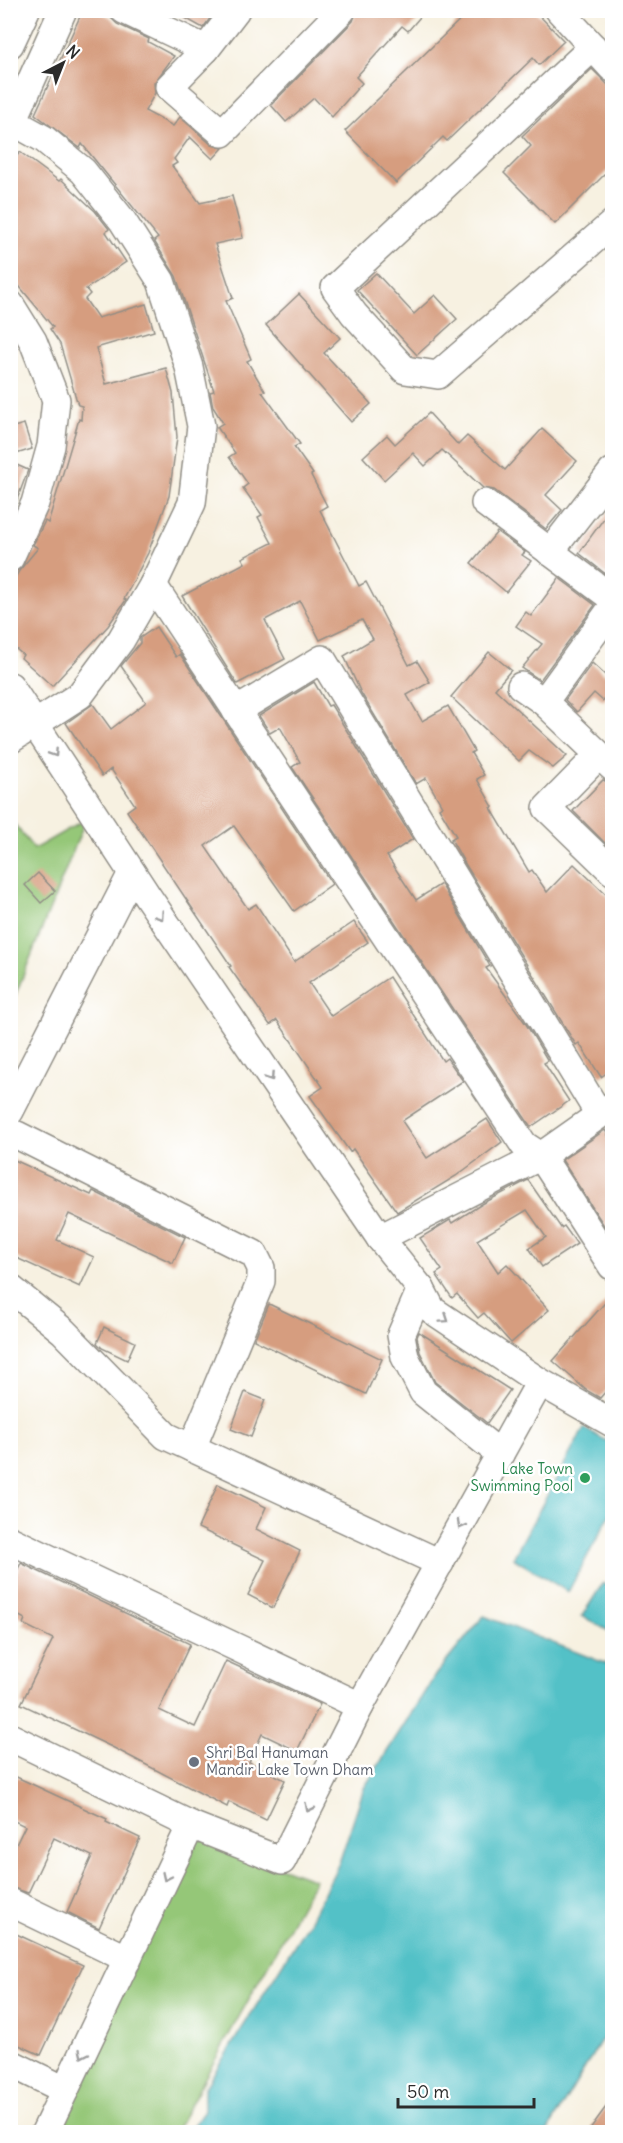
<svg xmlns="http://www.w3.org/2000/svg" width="623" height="2143" viewBox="0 0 623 2143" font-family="Delius,sans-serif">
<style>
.green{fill:#95c778;stroke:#607952;stroke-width:1.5}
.water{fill:#53c1c7;stroke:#3f7679;stroke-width:1.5}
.building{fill:#d69d7f}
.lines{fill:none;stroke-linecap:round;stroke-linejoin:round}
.minor-casing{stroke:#918e86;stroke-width:30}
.minor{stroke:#fff;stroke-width:27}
.oneway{stroke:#a0a0a0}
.leisure-dot{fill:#2e9e5b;stroke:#fff;stroke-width:2}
.worship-dot{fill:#6b7280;stroke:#fff;stroke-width:2}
.labels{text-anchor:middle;stroke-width:5;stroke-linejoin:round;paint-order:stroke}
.leisure-label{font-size:15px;fill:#27864d;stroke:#fff;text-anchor:end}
.worship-label{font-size:15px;fill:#5b616d;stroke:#fff;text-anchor:start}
</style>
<rect width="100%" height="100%" fill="#fff"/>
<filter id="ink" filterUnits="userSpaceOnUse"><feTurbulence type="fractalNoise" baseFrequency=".0167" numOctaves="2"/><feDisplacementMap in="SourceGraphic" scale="12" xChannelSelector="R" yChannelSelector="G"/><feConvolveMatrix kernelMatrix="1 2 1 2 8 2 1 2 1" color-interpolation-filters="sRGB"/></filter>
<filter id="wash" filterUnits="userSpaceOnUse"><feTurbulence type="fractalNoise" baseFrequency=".008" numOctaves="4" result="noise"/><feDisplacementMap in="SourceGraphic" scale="24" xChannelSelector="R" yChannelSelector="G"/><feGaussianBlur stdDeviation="1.35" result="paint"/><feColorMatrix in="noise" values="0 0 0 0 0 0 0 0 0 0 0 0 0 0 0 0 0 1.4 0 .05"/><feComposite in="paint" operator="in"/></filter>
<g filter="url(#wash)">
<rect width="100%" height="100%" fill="#f7f1e1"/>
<!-- green -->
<g class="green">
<polygon points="86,819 11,1006 11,820 34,849"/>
<polygon points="195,1836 315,1880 175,2132 55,2132"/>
</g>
<!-- water -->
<g class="water">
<polygon points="584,1428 612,1444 612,1511 568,1592 513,1558"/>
<polygon points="603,1583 612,1588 612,1633 582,1616"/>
<polygon points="484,1616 612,1666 612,2030 600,2042 547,2132 189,2132 204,2111 204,2089 310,1920 339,1863 364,1788 436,1674"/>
</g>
<g id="blocks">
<!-- building -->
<g class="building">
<polygon points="83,10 95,10 110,17 117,24 149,39 148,42 174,56 154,83 155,93 145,111 173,126 180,117 212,145 223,148 213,159 190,137 174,159 177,163 172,166 200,203 232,196 243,238 215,244 233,298 226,301 251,359 247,361 265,391 262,392 300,444 294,447 313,474 311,475 327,506 320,510 359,586 366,582 409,665 417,661 430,682 407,695 422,721 448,706 474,751 471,753 484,775 477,779 493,807 491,808 529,872 532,870 547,892 574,864 612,900 612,1069 601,1077 579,1043 576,1045 464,862 451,839 456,836 439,808 442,806 426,778 416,784 361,693 344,656 373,639 362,620 320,640 300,601 265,620 285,659 237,684 182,596 245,563 242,558 272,543 258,517 262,515 243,488 248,484 229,457 235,453 217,427 223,423 213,407 210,392 214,391 176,276 154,241 158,238 82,144 80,148 35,114"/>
<polygon points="171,10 216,10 203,28"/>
<polygon points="357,10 426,10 408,31 402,26 356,77 362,83 332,117 314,98 286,122 271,105 353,21"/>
<polygon points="534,10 564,41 539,65 533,58 447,141 443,137 396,183 345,131 469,11"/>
<polygon points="592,69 612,89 612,167 555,224 504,173 531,146 522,136"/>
<polygon points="20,152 59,181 61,179 95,211 109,229 106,232 126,262 86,289 90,294 85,299 98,318 146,304 154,331 96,348 106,384 166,368 173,393 177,437 169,496 148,553 124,599 126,600 108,626 52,686 21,658 23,655 10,644 10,586 19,571 38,548 33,545 45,521 48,523 79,419 81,420 82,406 78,405 60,344 50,329 53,327 10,275 10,165"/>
<polygon points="376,273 414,314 435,295 457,319 417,355 357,290"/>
<polygon points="299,294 340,338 324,353 371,404 351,422 266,325"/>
<polygon points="429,413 458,445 467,436 505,470 542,429 577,461 546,495 562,510 546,529 494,490 483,488 442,450 425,466 413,453 384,480 363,457 387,435 395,444"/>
<polygon points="24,424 32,449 10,456 10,428"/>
<polygon points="10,462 28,470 10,519"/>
<polygon points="612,507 612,579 579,553"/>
<polygon points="497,532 525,552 522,555 531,561 506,592 471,563"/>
<polygon points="559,578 595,605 540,680 522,668 542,644 516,626 526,612 531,616"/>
<polygon points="156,627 176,657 180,654 332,884 294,911 234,826 205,846 248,909 256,904 294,962 354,922 368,942 309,983 331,1016 389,977 443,1061 447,1058 463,1081 402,1121 427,1158 487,1119 502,1142 456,1176 397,1212 353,1149 350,1152 310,1096 323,1087 277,1020 270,1025 229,967 231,966 127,811 135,805 111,769 102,776 66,723 93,704 111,729 146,702 121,666 140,643 140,638"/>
<polygon points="489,652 511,670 495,689 567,756 553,768 529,751 519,761 451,697"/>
<polygon points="592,663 605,675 612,667 612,692 603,701 594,693 577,712 565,700"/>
<polygon points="314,682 328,706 331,705 413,839 387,856 416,900 441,884 490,966 486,968 526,1024 548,1061 544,1063 569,1101 531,1127 292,767 300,762 280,727 270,733 259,716"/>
<polygon points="603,780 612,784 612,850 573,811"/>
<polygon points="38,873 55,891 41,903 25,885"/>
<polygon points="605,1130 612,1142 612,1238 562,1160"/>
<polygon points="10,1158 91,1195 93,1191 185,1237 173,1263 69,1214 57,1240 94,1257 80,1287 10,1255"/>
<polygon points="528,1180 561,1228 564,1226 577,1244 542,1267 529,1248 546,1237 527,1210 477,1240 498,1272 507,1264 549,1310 511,1343 484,1313 478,1318 457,1294 452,1298 436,1274 442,1270 420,1238 450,1220 452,1223 482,1204"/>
<polygon points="612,1295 612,1384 600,1398 586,1390 553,1361"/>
<polygon points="269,1304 382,1359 366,1394 254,1340"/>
<polygon points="104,1327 135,1342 127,1360 102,1348 97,1343"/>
<polygon points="419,1332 510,1390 487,1423 435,1382 420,1352 417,1337"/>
<polygon points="245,1392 265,1400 251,1437 231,1429"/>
<polygon points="218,1484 266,1507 256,1529 300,1551 273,1608 248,1595 265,1560 198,1528"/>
<polygon points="21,1563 190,1644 159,1710 195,1727 226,1661 320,1704 297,1751 262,1734 249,1762 285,1780 266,1820 229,1802 227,1807 114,1748 21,1704 53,1639 23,1624 25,1619 10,1611 10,1584"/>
<polygon points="10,1774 107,1819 106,1822 140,1838 99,1928 67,1912 92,1856 54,1838 28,1893 10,1887 10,1857 25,1826 10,1819"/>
<polygon points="10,1931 83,1965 41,2055 10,2041"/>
<polygon points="612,2099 612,2133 587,2133 603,2111"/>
</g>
</g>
</g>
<g filter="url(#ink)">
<use href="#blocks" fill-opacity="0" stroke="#918e86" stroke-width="1.5"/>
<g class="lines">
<!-- minor casing -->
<g class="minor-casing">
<g id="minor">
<polyline points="124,10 206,49 236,10"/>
<polyline points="559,10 612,68"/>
<polyline points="10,44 26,10"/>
<polyline points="593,47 335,288 354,314 405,370 438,375 612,224"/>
<polyline points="206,49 169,87 222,133 342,10"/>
<polyline points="10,120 44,139 83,171 122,220 161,281 189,367 201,426 192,503 153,585 121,640 80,695 10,740"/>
<polyline points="10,128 63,10"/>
<polyline points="10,304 33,341 56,400 51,446 35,503 10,558"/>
<polyline points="485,503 612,598"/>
<polyline points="550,552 612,472"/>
<polyline points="153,585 524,1145 541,1156 612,1266"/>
<polyline points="10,686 148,897 380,1238 421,1289 432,1310 540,1382 612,1423"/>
<polyline points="521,686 544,702 612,767"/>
<polyline points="544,702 612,608"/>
<polyline points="236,711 322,659 599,1114"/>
<polyline points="599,755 547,808 612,871"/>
<polyline points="10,1111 132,873"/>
<polyline points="10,1135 17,1135 254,1254 261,1268 261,1281 192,1448"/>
<polyline points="380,1238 541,1156 612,1106"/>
<polyline points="10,1288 63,1331 166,1436 440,1563"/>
<polyline points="421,1289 401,1335 405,1357 423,1392 500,1454"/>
<polyline points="10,1540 360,1706"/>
<polyline points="10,1737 191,1825 282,1861 360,1706 540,1382"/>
<polyline points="10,1902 128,1959"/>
<polyline points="10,2063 65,2090"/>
<polyline points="45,2132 191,1825"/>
</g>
</g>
<!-- minor -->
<use href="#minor" class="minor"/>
</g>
<!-- one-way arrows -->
<defs><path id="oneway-chevron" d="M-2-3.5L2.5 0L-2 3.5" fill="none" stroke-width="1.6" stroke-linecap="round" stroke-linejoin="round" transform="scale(1.5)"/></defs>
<g class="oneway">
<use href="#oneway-chevron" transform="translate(54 753) rotate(57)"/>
<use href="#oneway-chevron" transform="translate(160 916) rotate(56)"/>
<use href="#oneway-chevron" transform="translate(270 1077) rotate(56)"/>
<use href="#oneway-chevron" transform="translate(445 1319) rotate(34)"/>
<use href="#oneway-chevron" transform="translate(461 1525) rotate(119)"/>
<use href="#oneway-chevron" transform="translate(309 1808) rotate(117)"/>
<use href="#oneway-chevron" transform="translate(166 1877) rotate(115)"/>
<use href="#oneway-chevron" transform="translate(83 2054) rotate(115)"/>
</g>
</g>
<!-- markers -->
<circle class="leisure-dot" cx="585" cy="1478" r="6"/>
<circle class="worship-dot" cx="194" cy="1762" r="6"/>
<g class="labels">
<!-- leisure labels -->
<g class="leisure-label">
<text x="573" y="1474">Lake Town<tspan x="573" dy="17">Swimming Pool</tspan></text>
</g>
<!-- worship labels -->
<g class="worship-label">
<text x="206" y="1758">Shri Bal Hanuman<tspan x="206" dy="17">Mandir Lake Town Dham</tspan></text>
</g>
</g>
<!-- margin -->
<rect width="623" height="2143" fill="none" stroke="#fff" stroke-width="36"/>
<!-- north arrow -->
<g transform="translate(63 63) rotate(42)" stroke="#ffffff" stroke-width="4.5" paint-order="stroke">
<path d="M0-4.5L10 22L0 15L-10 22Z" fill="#2b2b2b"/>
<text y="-9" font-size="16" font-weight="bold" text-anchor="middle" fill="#2b2b2b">N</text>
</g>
<!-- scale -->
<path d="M398 2098v9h136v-9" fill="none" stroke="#2b2b2b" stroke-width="3"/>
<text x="407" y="2098" font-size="18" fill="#2b2b2b" stroke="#ffffff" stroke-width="4.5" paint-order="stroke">50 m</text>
</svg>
